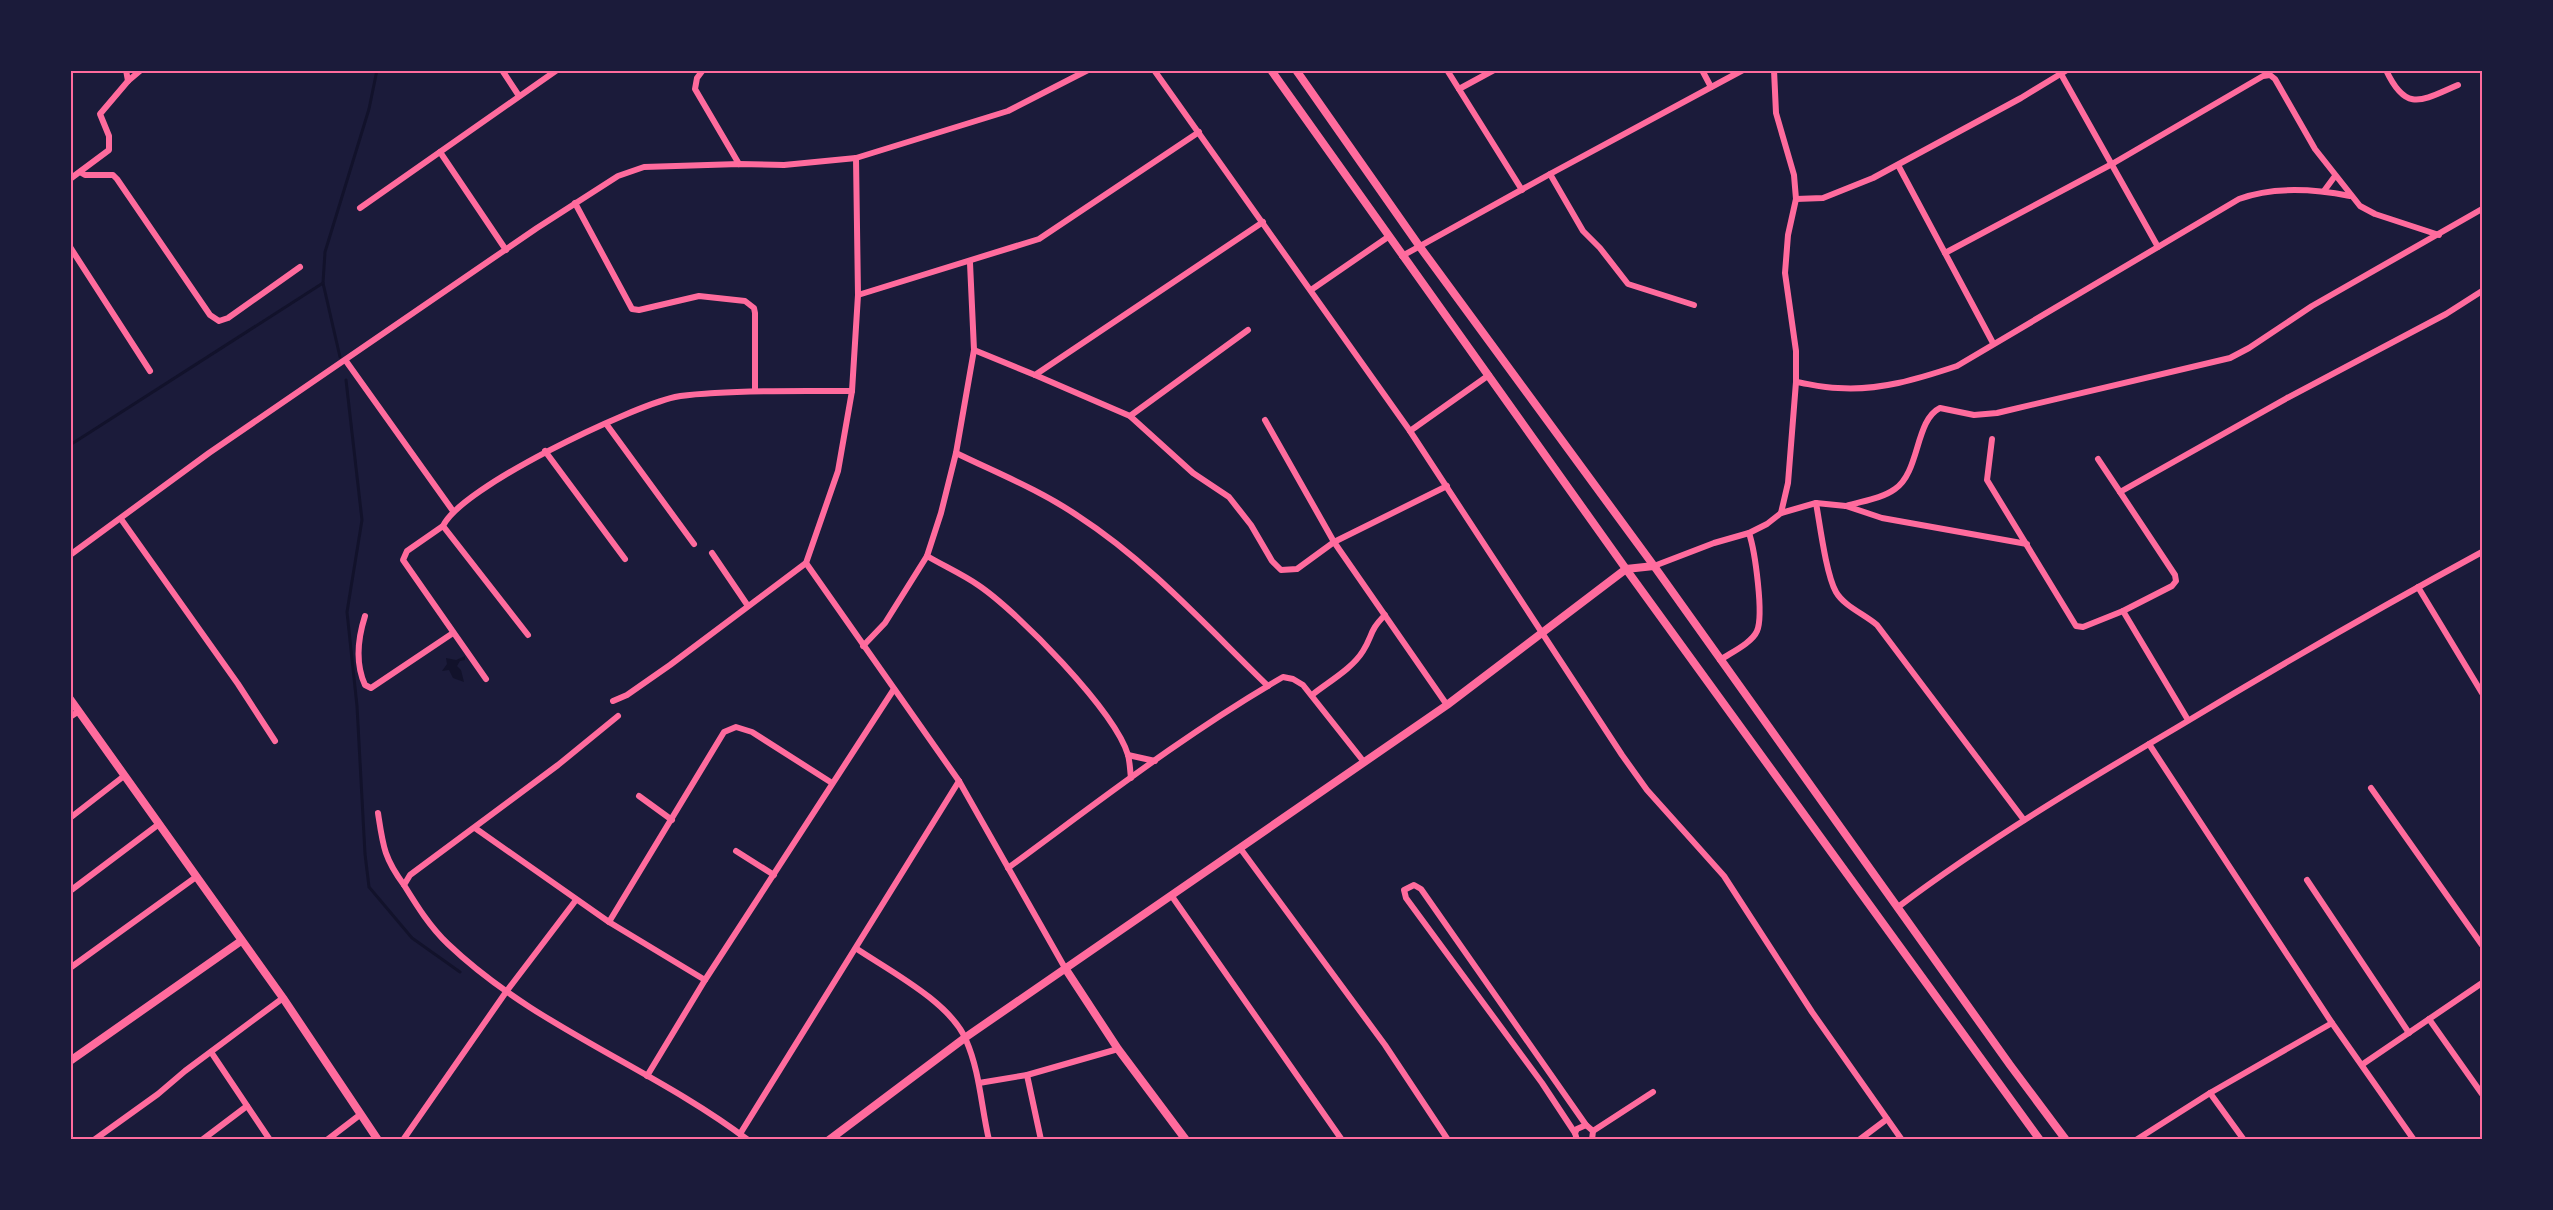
<svg xmlns="http://www.w3.org/2000/svg" width="2553" height="1210" viewBox="0 0 2553 1210" font-family="'Archivo Narrow',sans-serif">
<style>
.water{fill:#12122b}
.lines{fill:none;stroke-linecap:round;stroke-linejoin:round}
.stream{stroke:#12122b;stroke-width:3}
.minor{stroke:#ff6b9d;stroke-width:6}
.tertiary{stroke:#ff6b9d;stroke-width:8}
.secondary{stroke:#ff6b9d;stroke-width:8}
.neatline{fill:none;stroke:#ff6b9d;stroke-width:2}
</style>
<rect width="100%" height="100%" fill="#1b1b3a"/>
<!-- water -->
<polygon class="water" points="465,656 465,660 460,661 457,666 461,670 464,682 453,678 449,670 442,671 447,664 446,658 456,660"/>
<g class="lines">
<!-- stream -->
<g class="stream">
<polyline points="340,357 323,283 325,252 369,109 377,70"/>
<polyline points="346,380 362,520 347,612 357,706 365,854 369,887 412,938 460,972"/>
<polyline points="70,445 323,283"/>
</g>
<!-- minor -->
<g class="minor">
<polyline points="126,70 128,81"/>
<polyline points="502,70 519,96"/>
<polyline points="703,70 697,78 695,89 739,164"/>
<polyline points="1154,70 1410,431 1622,755 1647,790 1724,876 1812,1012 1902,1140"/>
<polyline points="1447,70 1522,190"/>
<polyline points="1702,70 1711,87"/>
<polyline points="1774,70 1776,113 1794,175 1796,199 1788,235 1785,273 1796,351 1796,382 1788,483 1781,513"/>
<path d="M2386,70C2406,113 2421,101 2458,85"/>
<polyline points="2061,74 2158,247"/>
<polyline points="1459,89 1494,70"/>
<polyline points="440,152 506,250"/>
<polyline points="1898,165 1993,343"/>
<polyline points="80,172 85,175 113,175 117,179 210,315 219,321 228,318 300,267"/>
<polyline points="1550,174 1583,231 1600,248 1628,284 1694,305"/>
<polyline points="70,179 109,150 109,136 100,114 128,81 141,70"/>
<polyline points="2324,191 2335,176"/>
<polyline points="1796,199 1823,198 1873,178 2021,98 2067,70"/>
<polyline points="575,203 632,309 639,310 699,296 745,301 754,308 755,313 755,390"/>
<polyline points="360,208 557,70"/>
<polyline points="70,247 150,371"/>
<polyline points="1945,253 2112,164 2263,76 2270,75 2275,79 2315,149 2360,206 2375,214 2439,235"/>
<polyline points="1402,256 1550,174 1743,70"/>
<polyline points="1311,290 1388,237"/>
<polyline points="858,295 1039,239 1199,132"/>
<polyline points="974,350 1035,375 1263,222"/>
<polyline points="346,361 453,511"/>
<polyline points="1035,375 1130,416 1193,473 1229,497 1251,525 1272,561 1281,570 1297,569 1334,542 1447,486"/>
<path d="M1796,382C1809,384 1824,388 1838,388C1879,391 1918,379 1957,366L2239,199C2274,186 2314,189 2350,196"/>
<polyline points="1130,416 1248,330"/>
<polyline points="1265,420 1334,542 1447,705"/>
<polyline points="607,425 694,544"/>
<polyline points="1410,431 1489,375"/>
<polyline points="1992,439 1987,480 2076,626 2083,627 2123,611 2188,720"/>
<polyline points="545,451 625,559"/>
<path d="M956,453C997,473 1040,490 1078,516C1149,562 1207,627 1268,686"/>
<polyline points="2098,459 2120,492"/>
<path d="M1816,503C1820,525 1826,574 1836,592C1844,606 1864,614 1877,625L2024,820"/>
<path d="M1846,506C1862,501 1881,499 1895,489C1920,472 1915,420 1940,408L1974,415L1997,413L2230,358L2249,348L2312,306L2482,209"/>
<polyline points="121,519 238,684 275,741"/>
<polyline points="443,526 407,551 403,560 486,679"/>
<polyline points="712,553 748,606"/>
<polyline points="70,555 209,453 537,228 618,176 644,167 739,164 784,165 856,158 1008,111 1088,70"/>
<path d="M927,556C944,566 962,574 978,585C1017,611 1115,711 1128,755C1130,762 1130,771 1131,778"/>
<polyline points="806,563 959,781 1065,968"/>
<polyline points="1654,566 1714,543 1749,533 1767,524 1781,513 1816,503 1846,506 1882,518 2027,544"/>
<polyline points="2418,587 2482,693"/>
<polyline points="2123,611 2172,586 2176,581 2175,575 2120,492 2287,398 2446,314 2482,291"/>
<path d="M365,616C358,638 355,663 365,685L371,688L453,633"/>
<path d="M528,635L443,526C461,487 630,407 675,397C688,394 702,394 715,393C761,390 806,391 852,391"/>
<polyline points="863,646 885,623 927,556 941,513 956,453 974,350 970,263"/>
<path d="M1720,660C1730,653 1752,643 1757,631C1764,615 1755,551 1749,533"/>
<path d="M1312,695C1328,682 1352,669 1363,651C1373,635 1369,631 1385,615"/>
<polyline points="613,701 627,695 670,665 806,563 838,471 852,391 858,295 856,158"/>
<path d="M618,716L558,765L410,875L404,885C417,906 430,927 448,944C535,1027 653,1068 748,1140"/>
<polyline points="70,717 79,711"/>
<polyline points="2149,744 2332,1023 2414,1140"/>
<polyline points="1128,755 1155,761"/>
<polyline points="2371,788 2482,945"/>
<polyline points="639,796 672,820"/>
<path d="M378,813C383,846 384,858 404,885"/>
<polyline points="70,818 124,776"/>
<polyline points="475,828 609,922 705,980"/>
<polyline points="1240,848 1385,1045 1448,1140"/>
<polyline points="736,851 774,875"/>
<path d="M1008,868C1098,802 1186,733 1283,677L1293,679L1303,685L1364,762"/>
<polyline points="2307,880 2409,1033"/>
<polyline points="70,891 159,824"/>
<polyline points="1171,895 1342,1140"/>
<path d="M1898,907C1986,841 2081,784 2176,728C2277,667 2379,608 2482,552"/>
<polyline points="609,922 724,732 736,727 752,732 832,783"/>
<path d="M857,949C890,971 951,1003 966,1040C980,1072 981,1106 989,1140"/>
<polyline points="70,968 196,877"/>
<polyline points="2429,1019 2482,1094"/>
<polyline points="211,1052 270,1140"/>
<polyline points="2363,1064 2482,983"/>
<polyline points="1027,1075 1041,1140"/>
<polyline points="647,1076 705,980 894,689"/>
<polyline points="979,1083 1027,1075 1118,1049"/>
<polyline points="2210,1093 2244,1140"/>
<polyline points="1593,1131 1653,1092"/>
<polyline points="1575,1133 1542,1083 1406,898 1404,890 1414,885 1421,889 1586,1125"/>
<polyline points="740,1134 959,781"/>
<polyline points="94,1140 158,1094 185,1071 283,998"/>
<polyline points="202,1140 247,1106"/>
<polyline points="327,1140 361,1114"/>
<polyline points="403,1140 506,992 576,900"/>
<polyline points="1577,1140 1575,1133 1577,1129 1586,1125 1593,1131 1592,1140"/>
<polyline points="1859,1140 1887,1119"/>
<polyline points="2136,1140 2210,1093 2332,1023"/>
</g>
<!-- tertiary -->
<g class="tertiary">
<polyline points="70,699 283,998 378,1140"/>
<polyline points="1065,968 1118,1049 1186,1140"/>
<polyline points="70,1061 241,941"/>
<polyline points="829,1140 966,1037 1447,705 1626,569 1654,566"/>
</g>
<!-- secondary -->
<g class="secondary">
<polyline points="1271,70 1626,569 2040,1140"/>
<polyline points="1296,70 1420,247 1654,566 2010,1065 2066,1140"/>
</g>
</g>
<!-- border -->
<rect width="2553" height="1210" fill="none" stroke="#1b1b3a" stroke-width="144"/>
<rect x="72" y="72" width="2409" height="1066" class="neatline"/>
</svg>
